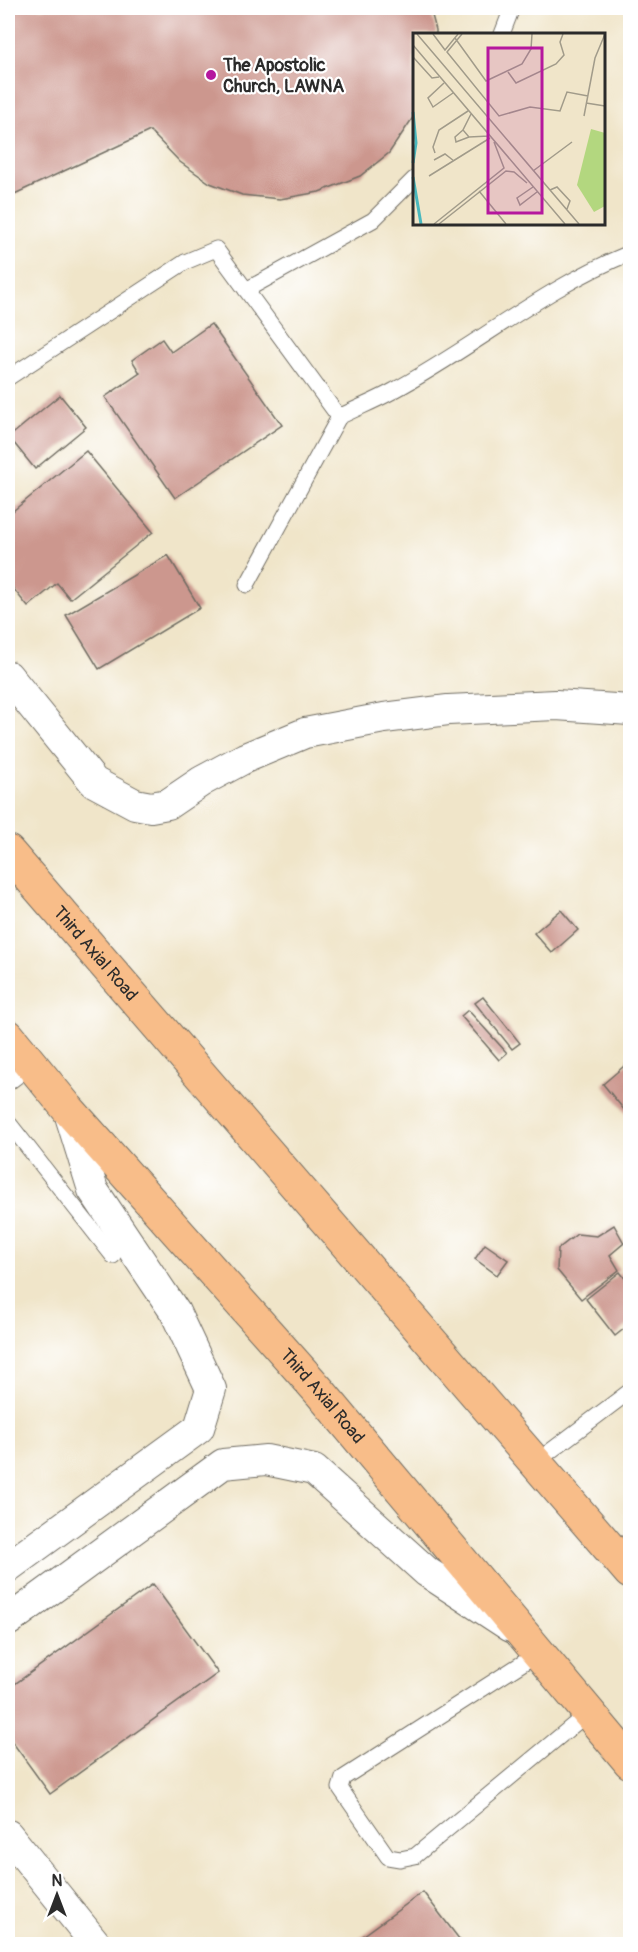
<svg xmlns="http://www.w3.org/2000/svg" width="638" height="1952" viewBox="0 0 638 1952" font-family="Pangolin,sans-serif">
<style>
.building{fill:#cc978e}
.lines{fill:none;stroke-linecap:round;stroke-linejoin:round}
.service-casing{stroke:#706c62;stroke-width:17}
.minor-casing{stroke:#706c62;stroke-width:32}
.motorway-casing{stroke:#706c62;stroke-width:35}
.service{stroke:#fff;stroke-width:15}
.minor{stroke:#fff;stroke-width:30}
.motorway{stroke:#f8bd89;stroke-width:33}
.poi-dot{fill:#b5179e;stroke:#fff;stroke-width:2}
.labels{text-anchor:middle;stroke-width:4.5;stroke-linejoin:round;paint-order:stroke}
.poi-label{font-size:18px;font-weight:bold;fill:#2b2b2b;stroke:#fff;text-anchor:start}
.street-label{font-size:18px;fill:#2b2b2b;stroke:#fff}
.inset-river{fill:none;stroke:#49b8be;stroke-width:3}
.inset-road{fill:none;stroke:#a19b8a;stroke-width:1.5}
.view{fill:#b5179e;fill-opacity:0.15;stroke:#b5179e;stroke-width:3}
.inset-edge{fill:none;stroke:#2b2b2b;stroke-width:3}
</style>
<rect width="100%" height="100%" fill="#fff"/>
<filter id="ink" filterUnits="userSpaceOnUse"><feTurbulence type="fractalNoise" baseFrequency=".0167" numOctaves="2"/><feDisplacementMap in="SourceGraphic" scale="12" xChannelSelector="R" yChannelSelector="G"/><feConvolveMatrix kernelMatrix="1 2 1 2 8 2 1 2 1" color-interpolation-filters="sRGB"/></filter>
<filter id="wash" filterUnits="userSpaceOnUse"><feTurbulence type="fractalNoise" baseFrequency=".008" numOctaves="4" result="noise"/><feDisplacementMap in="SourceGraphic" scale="24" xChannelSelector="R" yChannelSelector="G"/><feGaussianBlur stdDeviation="1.35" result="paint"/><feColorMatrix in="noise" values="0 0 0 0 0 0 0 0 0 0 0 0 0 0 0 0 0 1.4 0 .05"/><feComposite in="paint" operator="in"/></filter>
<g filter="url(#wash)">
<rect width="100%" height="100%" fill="#f0e5c9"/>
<g id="blocks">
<!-- building -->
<g class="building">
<polygon points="8,8 430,8 436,30 436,34 414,34 414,116 389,153 360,176 319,192 280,199 242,195 210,183 180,162 150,131 8,197"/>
<polygon points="211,324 282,425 175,498 105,397 140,373 132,360 162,339 171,352"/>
<polygon points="60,395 86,427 35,469 9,437"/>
<polygon points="86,451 153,532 70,599 57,583 28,607 8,582 8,515"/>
<polygon points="168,555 200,608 99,669 66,615"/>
<polygon points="561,910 578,930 552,953 534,933"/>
<polygon points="483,997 520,1043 512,1049 475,1003"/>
<polygon points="468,1010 507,1053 499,1060 461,1016"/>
<polygon points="630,1061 630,1117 603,1084"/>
<polygon points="614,1225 624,1243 610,1255 619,1270 581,1299 557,1270 558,1249 577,1234 597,1236"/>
<polygon points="485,1244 508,1260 497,1275 475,1259"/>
<polygon points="620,1272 630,1285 630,1324 615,1336 586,1299"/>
<polygon points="153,1584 218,1673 50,1794 8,1736 8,1689"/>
<polygon points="423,1892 463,1944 352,1944"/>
</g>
</g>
</g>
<g filter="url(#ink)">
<use href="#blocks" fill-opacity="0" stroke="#706c62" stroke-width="1.5"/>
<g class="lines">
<!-- service casing -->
<g class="service-casing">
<g id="service">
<polyline points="502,34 512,8"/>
<path d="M246,290L339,417C357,408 375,401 393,391C473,348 545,287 630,253"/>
<polyline points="8,378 185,262 216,249 246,290 373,220 414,179"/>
<polyline points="247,585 339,417"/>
<polyline points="8,1083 32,1065"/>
<polyline points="8,1122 113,1256"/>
<polyline points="536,1462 630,1391"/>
<polyline points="540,1652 343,1778 340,1788 388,1857 400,1859 415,1856 588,1713"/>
</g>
</g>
<!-- minor casing -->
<g class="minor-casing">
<g id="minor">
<polyline points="8,676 94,782 135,804 151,807 168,804 202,781 245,758 305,733 384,718 448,710 556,705 630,710"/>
<polyline points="8,1567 199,1428 211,1389 175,1312 93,1190 68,1109"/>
<polyline points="8,1621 223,1464 266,1460 314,1470 427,1572 511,1627"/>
<polyline points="8,1835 96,1944"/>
</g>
</g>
<!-- motorway casing -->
<g class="motorway-casing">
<g id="motorway">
<path id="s1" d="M8,852L630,1572"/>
<path id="s2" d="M8,1036L68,1109L320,1392L630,1762"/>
</g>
</g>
<!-- service -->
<use href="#service" class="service"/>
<!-- minor -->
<use href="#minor" class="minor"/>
<!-- motorway -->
<use href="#motorway" class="motorway"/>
</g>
</g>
<!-- markers -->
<circle class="poi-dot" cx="211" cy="75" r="6"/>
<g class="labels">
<!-- poi labels -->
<g class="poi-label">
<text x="223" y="71">The Apostolic<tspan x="223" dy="21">Church, LAWNA</tspan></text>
</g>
<!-- street labels -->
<g class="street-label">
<text dy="6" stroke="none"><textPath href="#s1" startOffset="134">Third Axial Road</textPath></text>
<text dy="6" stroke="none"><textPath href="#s2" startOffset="478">Third Axial Road</textPath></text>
</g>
</g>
<!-- overview -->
<g transform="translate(413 33)">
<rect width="192" height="192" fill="#f0e5c9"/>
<path d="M178,96L192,100V173L181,179L164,152Z" fill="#b3d77f"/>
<path class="inset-river" d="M0,79L3,110L0,130M0,144L8,191"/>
<path class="inset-road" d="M4,1L166,191M20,1L32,17L45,1M49,1L34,19L86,83L117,74L147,78L154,59L175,63M42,5L73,48L109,31L118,16L119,1M0,12L152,191M0,24L19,45L26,44M95,39L103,50L143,31L151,22L147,9L150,1M31,50L15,65L20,74L40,60M173,70L192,73M58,81L50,97L56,104L76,103M171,83L182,25L192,1M50,97L42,104L43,109L56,104M22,120L20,114L26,97L55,78M21,127L32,121L41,128M120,138L159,109M16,143L77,105M120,154L104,165L107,172L124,159M137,157L144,154L157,168L154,176M66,158L93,191M21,191L91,135L81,109M26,191L93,138L101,139L114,150"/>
<path class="view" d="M75,15H129V180H75Z"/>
<rect width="192" height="192" class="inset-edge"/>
</g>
<!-- margin -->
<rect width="638" height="1952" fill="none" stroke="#fff" stroke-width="30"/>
<!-- north arrow -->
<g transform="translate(57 1895)" stroke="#ffffff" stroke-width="4.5" paint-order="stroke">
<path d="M0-4.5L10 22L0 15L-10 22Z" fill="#2b2b2b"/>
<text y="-9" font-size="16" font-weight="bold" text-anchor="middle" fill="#2b2b2b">N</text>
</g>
</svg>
